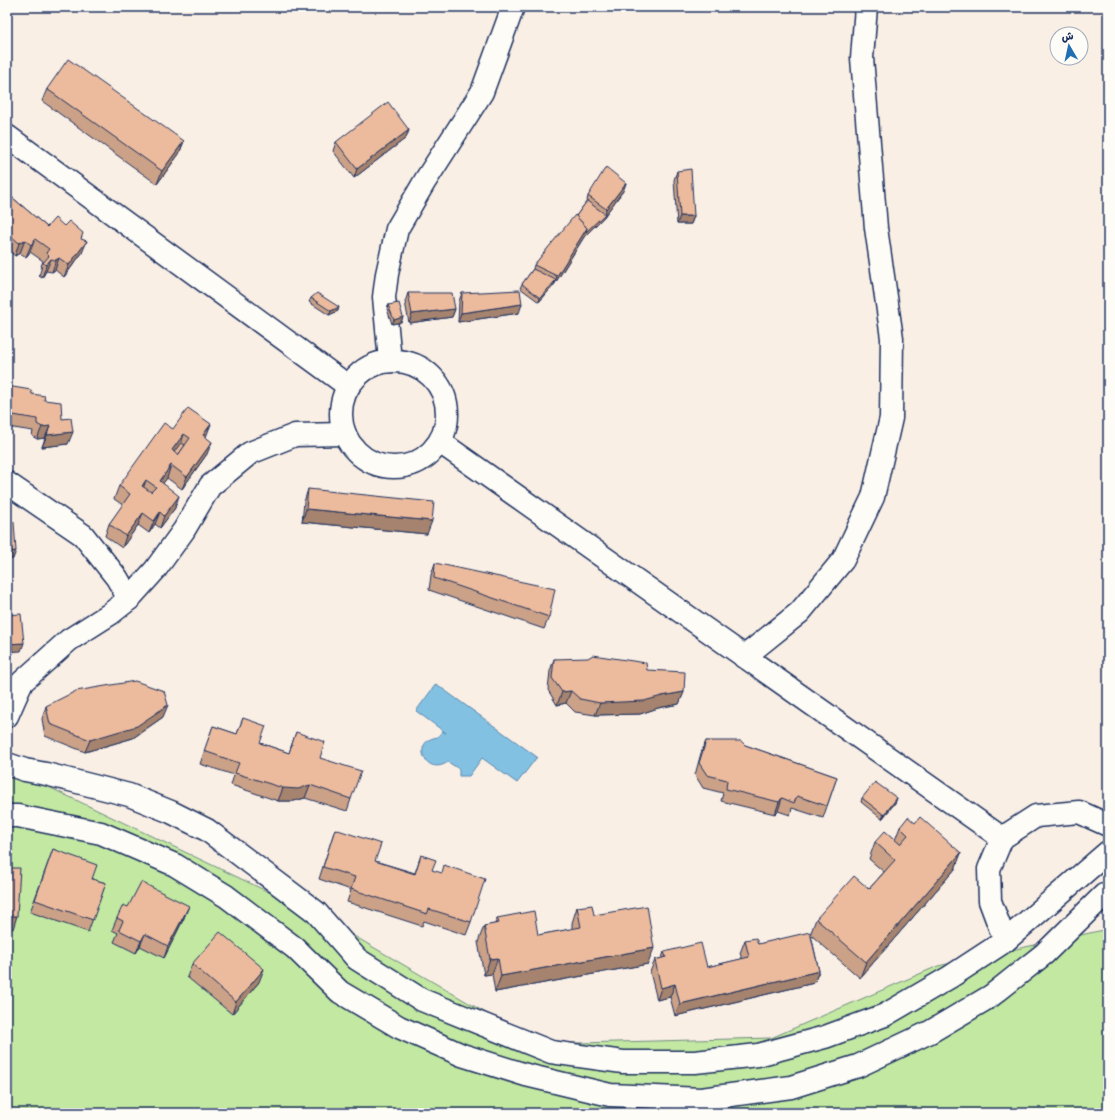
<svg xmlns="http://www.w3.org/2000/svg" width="1115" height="1120" viewBox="0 0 1115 1120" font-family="Mynerve,'Playpen Sans Arabic',sans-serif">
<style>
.green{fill:#c3e8a2;stroke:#6f8c80}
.water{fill:#83c1e3;stroke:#5987ae}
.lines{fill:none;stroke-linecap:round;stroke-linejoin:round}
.minor-casing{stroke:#1b2f5e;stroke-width:25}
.minor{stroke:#fdfcf7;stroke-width:22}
.wall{fill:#cba187;stroke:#1b2f5e}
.shaded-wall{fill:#a5836e;stroke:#1b2f5e}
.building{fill:#ecbb9d;stroke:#1b2f5e;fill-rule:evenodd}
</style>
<rect width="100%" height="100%" fill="#faefe5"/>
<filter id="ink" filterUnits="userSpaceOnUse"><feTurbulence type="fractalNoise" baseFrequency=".025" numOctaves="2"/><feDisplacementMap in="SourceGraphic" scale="8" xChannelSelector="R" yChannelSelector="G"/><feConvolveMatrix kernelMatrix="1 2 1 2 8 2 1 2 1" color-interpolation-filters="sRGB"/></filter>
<g filter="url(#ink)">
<!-- green -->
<polygon class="green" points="7,769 11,769 325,919 539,1044 771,1038 938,966 1108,929 1108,1113 7,1113"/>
<!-- water -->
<path class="water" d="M436,684L537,757L517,783L482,758L469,776H459V769L448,762C425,778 410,740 438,737L442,731L446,733L416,711Z"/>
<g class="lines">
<!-- minor casing -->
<g class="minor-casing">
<g id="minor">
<polyline points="7,136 348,386"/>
<polyline points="390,361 384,297 387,274 397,229 425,181 482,92 513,7"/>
<circle cx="394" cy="414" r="53"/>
<polyline points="440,442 1002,838"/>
<polyline points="7,483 83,535 117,578 129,599"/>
<polyline points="744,657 800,612 843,560 873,497 891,418 892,338 876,228 862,58 866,7"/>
<polyline points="7,716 22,682 69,640 110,614 129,599 155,570 184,530 210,486 250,453 295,435 345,434"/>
<polyline points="7,764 25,770 46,774 129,795 171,812 207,830 316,912 357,959 422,1000 551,1052 623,1062 695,1062 758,1055 825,1037 885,1015 950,977 1005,941 1108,852"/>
<polyline points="7,816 18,816 101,833 175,865 226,896 295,948 340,992 399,1027 462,1055 526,1075 610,1095 701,1099 791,1087 858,1066 930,1032 991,996 1044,954 1104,895"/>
<polyline points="1005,941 990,901 989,869 1002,838 1036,816 1079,812 1108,825"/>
</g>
</g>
<!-- minor -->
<use href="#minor" class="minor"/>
</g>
<!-- wall -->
<g class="wall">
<polygon points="47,89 184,141 179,154 157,184 42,101"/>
<polygon points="409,130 406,138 354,178 333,151 336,142"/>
<polygon points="677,171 694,216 691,224 677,224 674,180"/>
<polygon points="626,183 623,191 603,218 584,237 554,285 539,302 520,288 522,284 533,269 534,265 576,216 587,201 588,196"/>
<polygon points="7,193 47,227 64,226 81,239 82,253 64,277 55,270 52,272 46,271 42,278 39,276 42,266 41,266 43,261 30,252 26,257 20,253 15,256 7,249"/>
<polygon points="408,293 455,309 452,317 409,323 405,302"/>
<polygon points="462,293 519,313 458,322 459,301"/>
<polygon points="311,298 338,311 329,315 309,302"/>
<polygon points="388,305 403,317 401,322 392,324 387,309"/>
<polygon points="7,386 32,394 44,400 62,419 68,444 42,447 45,438 37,439 32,436 33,431 7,427"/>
<polygon points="173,429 206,437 207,454 182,489 167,478 163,483 175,508 160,528 155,524 149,533 138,525 122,548 105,536 109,524 123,505 114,499 119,486"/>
<polygon points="308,489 427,534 302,522 304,502"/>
<polygon points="435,563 549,617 544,629 429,590 431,575"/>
<polygon points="554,659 647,670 684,692 679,704 658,708 640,714 595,715 575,712 566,703 557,705 548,690 550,671"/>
<polygon points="46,706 163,717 133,738 85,752 45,736 42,719"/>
<polygon points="243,718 260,743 289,753 296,732 320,758 351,799 347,811 305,798 294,801 278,801 231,785 234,775 200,764 213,726 237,734"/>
<polygon points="706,741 745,745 837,777 823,818 792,808 790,815 778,811 775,814 721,801 723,793 703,788 695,775 701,753"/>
<polygon points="862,798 897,798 895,803 882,819 861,802"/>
<polygon points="915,823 961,853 955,869 860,978 811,935 819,971 814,983 675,1016 670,997 657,1000 650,972 655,960 662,958 664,952 707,967 742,959 740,953 745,940 758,944 810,935 816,919 869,889 884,872 869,859 875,842 895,840 900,827"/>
<polygon points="335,829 375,861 415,873 421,855 432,870 471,922 466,935 424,921 422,926 347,902 351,890 319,879"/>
<polygon points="53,849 92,879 106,883 88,932 30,912"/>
<polygon points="128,907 184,918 164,958 140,946 136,953 114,942 118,933 112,930 117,918"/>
<polygon points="577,907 594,915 648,964 495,992 492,974 484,975 478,942 484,926 495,924 497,918 538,935 572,929 572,923"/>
<polygon points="192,964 259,982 232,1014 187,977"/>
</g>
<!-- shaded-wall -->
<g class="shaded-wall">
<polygon points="409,130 406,138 354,178 357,169"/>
<polygon points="184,141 179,154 157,184 162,171"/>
<polygon points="626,183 623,191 603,218 584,237 554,285 557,276 587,228 605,214 606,209"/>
<polygon points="680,216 694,216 691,224 677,224"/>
<polygon points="35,239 30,252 26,257 31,245"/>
<polygon points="25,240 20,253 15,256 19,243"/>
<polygon points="87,241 82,253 64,277 69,265"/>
<polygon points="59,258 55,270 52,272 56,260"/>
<polygon points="51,259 46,271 42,278 46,265"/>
<polygon points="556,280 554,285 539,302 540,298"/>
<polygon points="522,304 519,313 458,322 461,313"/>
<polygon points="339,307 338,311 329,315 331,311"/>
<polygon points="455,309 452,317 409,323 412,314"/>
<polygon points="403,317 401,322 392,324 394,320"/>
<polygon points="211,424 206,437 198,448 203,435"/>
<polygon points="50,426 45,438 37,439 42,427"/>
<polygon points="73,432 68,444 42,447 47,435"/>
<polygon points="184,434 180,447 171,459 172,450"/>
<polygon points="212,442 207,454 182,489 187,477"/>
<polygon points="171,465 167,478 155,494 160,481"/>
<polygon points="146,480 142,492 142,486"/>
<polygon points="179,496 175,508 160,528 164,516"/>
<polygon points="306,509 432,521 427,534 302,522"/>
<polygon points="160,512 155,524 149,533 154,521"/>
<polygon points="143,513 138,525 122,548 126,536"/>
<polygon points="16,551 13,559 7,560 7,552"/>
<polygon points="24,643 21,651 7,652 7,644"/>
<polygon points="571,691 566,703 557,705 562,692"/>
<polygon points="684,692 679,704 658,708 640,714 595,715 600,703 662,696"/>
<polygon points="168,705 163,717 133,738 85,752 90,740"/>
<polygon points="310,785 305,798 294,801 278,801 283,788"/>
<polygon points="782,798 778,811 775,814 779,802"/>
<polygon points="897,798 895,803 882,819 884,815"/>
<polygon points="961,853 955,869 860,978 866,962"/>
<polygon points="189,906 184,918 164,958 168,946"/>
<polygon points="7,916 17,916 13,929 7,928"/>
<polygon points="145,934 140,946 136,953 141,941"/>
<polygon points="654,948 648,964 495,992 501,976"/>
<polygon points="498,958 492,974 484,975 490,959"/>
<polygon points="264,969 259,982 232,1014 236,1002"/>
<polygon points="819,971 814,983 675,1016 680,1004"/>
<polygon points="675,984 670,997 657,1000 661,988"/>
</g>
<!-- building -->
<g class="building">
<polygon points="68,59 184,141 162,171 47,89"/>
<polygon points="388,102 409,130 357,169 336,142"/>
<polygon points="606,167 626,183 606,209 588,196"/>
<polygon points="691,169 694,216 680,216 677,171"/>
<polygon points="7,193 47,227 55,218 64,226 69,221 83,233 81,239 87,241 69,265 59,258 56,260 51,259 46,265 43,263 49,256 46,253 49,249 35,239 31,245 25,240 19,243 7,232"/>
<polygon points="587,201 605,214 586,232 587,228 576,216"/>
<polygon points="575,215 587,228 557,276 534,265"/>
<polygon points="533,269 556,280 540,298 522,284"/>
<polygon points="520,290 522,304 461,313 462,293"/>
<polygon points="317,293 339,307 331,311 311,298"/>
<polygon points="408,293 452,293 455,309 412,314"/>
<polygon points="399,303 403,317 394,320 388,305"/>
<polygon points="7,386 31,390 32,394 45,396 44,400 61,402 62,419 71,418 73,432 47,435 50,426 42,427 37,424 37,419 7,414"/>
<path d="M188,408L211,424L203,435L212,442L187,477L171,465L160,481L179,496L164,516L160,512L154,521L143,513L126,536L109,524L130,494L119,486L164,423L173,429ZM184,434L190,438L178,455L172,450ZM146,480L156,487L151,492L142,486Z"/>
<polygon points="181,443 185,445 178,455 174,452"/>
<polygon points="308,489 434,502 432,521 306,509"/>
<polygon points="7,522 14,522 16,551 7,552"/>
<polygon points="435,563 555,589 549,617 434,578"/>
<polygon points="21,614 24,643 7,644 7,615"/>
<polygon points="593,655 646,663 647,670 685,672 684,692 662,696 644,701 600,703 580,699 571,691 562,692 552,678 554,659 588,658"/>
<polygon points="135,681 164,691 168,705 137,726 90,740 50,724 46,706 76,691"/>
<polygon points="243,718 266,726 260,743 289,753 296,732 325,742 320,758 361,771 351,799 310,785 298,789 283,788 235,773 239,763 204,751 213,726 237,734"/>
<polygon points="706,741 741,741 745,745 837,777 827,806 797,796 794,803 782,798 779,802 726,789 727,780 707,775 699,763"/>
<polygon points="875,782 897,798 884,815 862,798"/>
<polygon points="908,817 915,823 920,817 961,853 866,962 816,919 854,876 869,889 895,860 875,842 885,831 900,844 908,835 900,827"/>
<polygon points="335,829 381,844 375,861 415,874 421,855 436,860 432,870 442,873 444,865 485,879 471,922 429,909 427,914 351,889 355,877 323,867"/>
<polygon points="53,849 97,865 92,879 106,883 93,920 35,900"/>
<polygon points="7,868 20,868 17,916 7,916"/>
<polygon points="141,882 189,906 168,946 145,934 141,941 119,930 123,921 117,918 123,905 128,907"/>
<polygon points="592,905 594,915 647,906 654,948 501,976 498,958 490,959 484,926 499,923 497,918 534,911 538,935 581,927 577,907"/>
<polygon points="220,932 264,969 236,1002 192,964"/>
<polygon points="810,932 819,971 680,1004 675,984 661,988 655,960 666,957 664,952 701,943 707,967 749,957 745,940 756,938 758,944"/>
</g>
</g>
<!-- margin -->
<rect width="1115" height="1120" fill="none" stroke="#fdfcf7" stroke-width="24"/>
<rect x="12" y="12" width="1091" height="1096" fill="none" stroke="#1b2f5e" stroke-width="1.5" filter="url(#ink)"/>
<!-- north arrow -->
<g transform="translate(1069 46) rotate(351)"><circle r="19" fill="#fdfcf7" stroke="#a3aaba"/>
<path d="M0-3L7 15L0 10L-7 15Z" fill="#1f6fb2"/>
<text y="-6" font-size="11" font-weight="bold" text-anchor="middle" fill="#1b2f5e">ش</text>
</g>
</svg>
